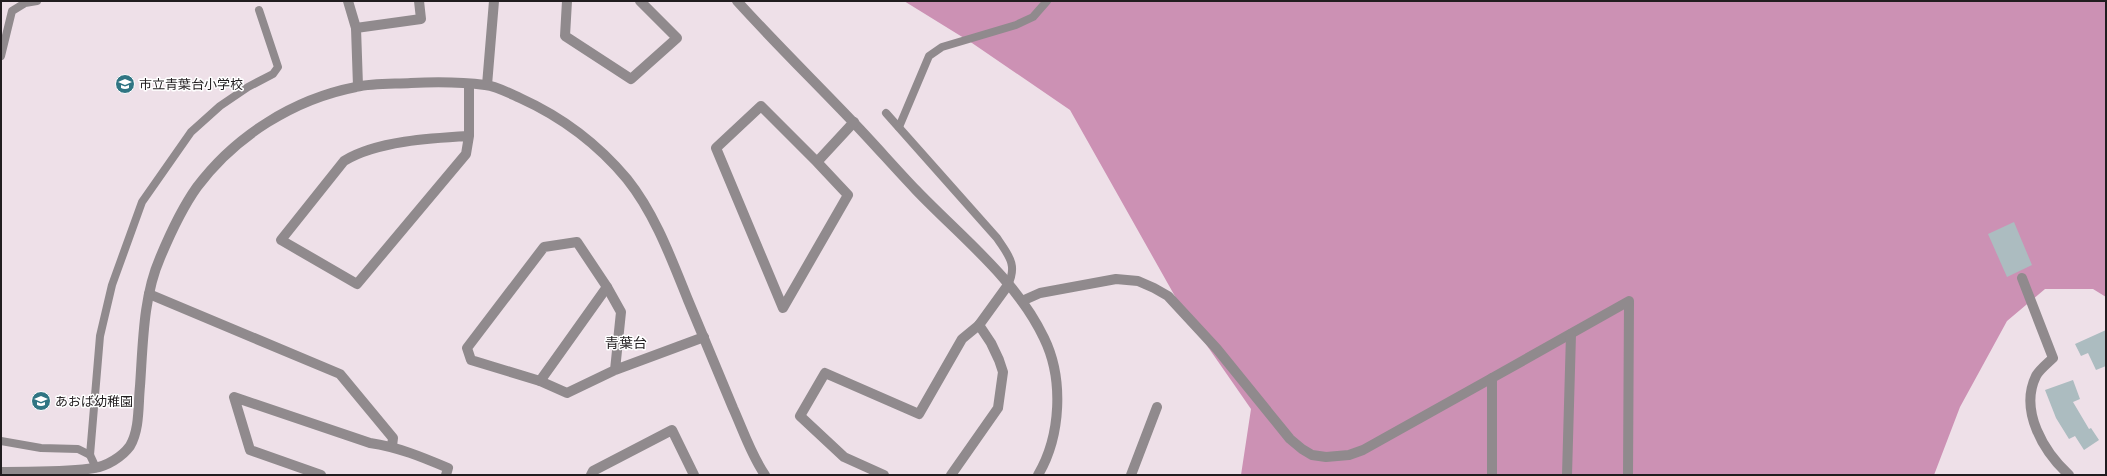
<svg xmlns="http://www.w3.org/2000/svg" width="2107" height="476" viewBox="0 0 2107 476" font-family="Raleway,'Noto Sans JP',sans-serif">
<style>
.forest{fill:#cc91b4}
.building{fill:#acbcc0}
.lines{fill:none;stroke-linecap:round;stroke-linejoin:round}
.service{stroke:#908a8d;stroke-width:8}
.minor{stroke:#908a8d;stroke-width:10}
.labels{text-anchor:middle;stroke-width:3;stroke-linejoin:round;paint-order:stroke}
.poi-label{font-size:13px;fill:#211d1f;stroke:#fff;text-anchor:start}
.neighbourhood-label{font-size:14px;fill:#211d1f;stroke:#fff}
</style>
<rect width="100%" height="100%" fill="#eee0e8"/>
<!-- forest -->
<polygon class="forest" points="904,1 2106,1 2106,297 2093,289 2045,289 2007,321 1960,407 1934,475 1241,475 1251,409 1185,314 1070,110 972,43"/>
<!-- building -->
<g class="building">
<polygon points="2014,222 2032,265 2007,277 1988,234"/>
<polygon points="2106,330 2106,366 2096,370 2088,353 2081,356 2075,344"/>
<polygon points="2073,380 2080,399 2073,402 2089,429 2091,428 2099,440 2084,450 2075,436 2069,439 2056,418 2045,390"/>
</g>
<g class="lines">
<!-- service -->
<g class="service">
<polyline points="1,56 12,11 25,3 37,1"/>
<path d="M886,113L997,238C1008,255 1018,264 1008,285"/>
<polyline points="899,127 929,56 942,47 1016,25 1033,17 1047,1"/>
<polyline points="1,441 41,448 78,449 90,455"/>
<polyline points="96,468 90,455 100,336 112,285 142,202 191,132 220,106 248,87 273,74 278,67 259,10"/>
</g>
<!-- minor -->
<g class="minor">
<polyline points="348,1 356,28"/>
<polyline points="567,1 565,36 631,79 677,38 640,1"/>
<path d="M737,1C775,43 815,82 854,123C875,145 895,168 916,190C960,236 1016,279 1044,338C1064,379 1061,436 1038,475"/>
<polyline points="487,85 494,1"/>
<polyline points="358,86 356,28 421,19 419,1"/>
<path d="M469,136C432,138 376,141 344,161L281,240L357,284L466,154L469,136V85"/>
<polyline points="817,162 761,106 716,148 783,308 848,195 817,162 854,122"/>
<path d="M2022,278L2053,358C2048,363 2039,370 2036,376C2019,411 2044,452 2069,475"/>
<polyline points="149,294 340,374 393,438 392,446"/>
<polyline points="1022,301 1040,293 1116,279 1138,281 1154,288 1168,296 1217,349 1290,439 1302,449 1312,455 1326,457 1349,455 1363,450 1492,378"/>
<polyline points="615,370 621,312 607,287 577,242 544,247 467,348 471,360 540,381 567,393 615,370 704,337"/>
<polyline points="540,381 607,287"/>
<path d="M1,472C29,471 67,473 94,468C107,466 122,457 130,446C140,429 138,405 140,386C143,344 143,297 160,258C170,234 182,208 197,187C235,136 294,99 356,87C373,83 393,84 411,83C434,82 462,82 485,85C496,86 509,93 520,98C562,117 597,143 627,179C655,214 671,258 688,300C703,336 718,372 733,408C743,430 751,455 765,475"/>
<path d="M321,475L250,450L234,397L370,443C398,447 422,457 448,468L446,475"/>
<polyline points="591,475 593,471 672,430 694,475"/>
<polyline points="884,475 844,457 800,416 825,373 919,414 962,339 979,325 1008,285"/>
<polyline points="951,475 998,408 1003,372 999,360 991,343 979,325"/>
<polyline points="1131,475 1157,407"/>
<polyline points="1492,475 1492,378 1629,301 1628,475"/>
<polyline points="1567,475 1571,334"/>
</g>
</g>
<!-- icons -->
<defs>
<g id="school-disc" transform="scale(1)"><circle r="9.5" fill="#307583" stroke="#fff"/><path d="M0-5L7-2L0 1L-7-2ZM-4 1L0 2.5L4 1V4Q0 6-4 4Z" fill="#fff"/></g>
</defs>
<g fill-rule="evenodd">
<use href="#school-disc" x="125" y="84"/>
<use href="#school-disc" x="41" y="401"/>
</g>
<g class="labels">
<!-- poi labels -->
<g class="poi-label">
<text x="139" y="89">市立青葉台小学校</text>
<text x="55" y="406">あおば幼稚園</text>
</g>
<!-- neighbourhood labels -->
<g class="neighbourhood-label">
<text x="626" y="348">青葉台</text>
</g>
</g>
<!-- border -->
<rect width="2107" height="476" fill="none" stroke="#211d1f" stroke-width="4"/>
</svg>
